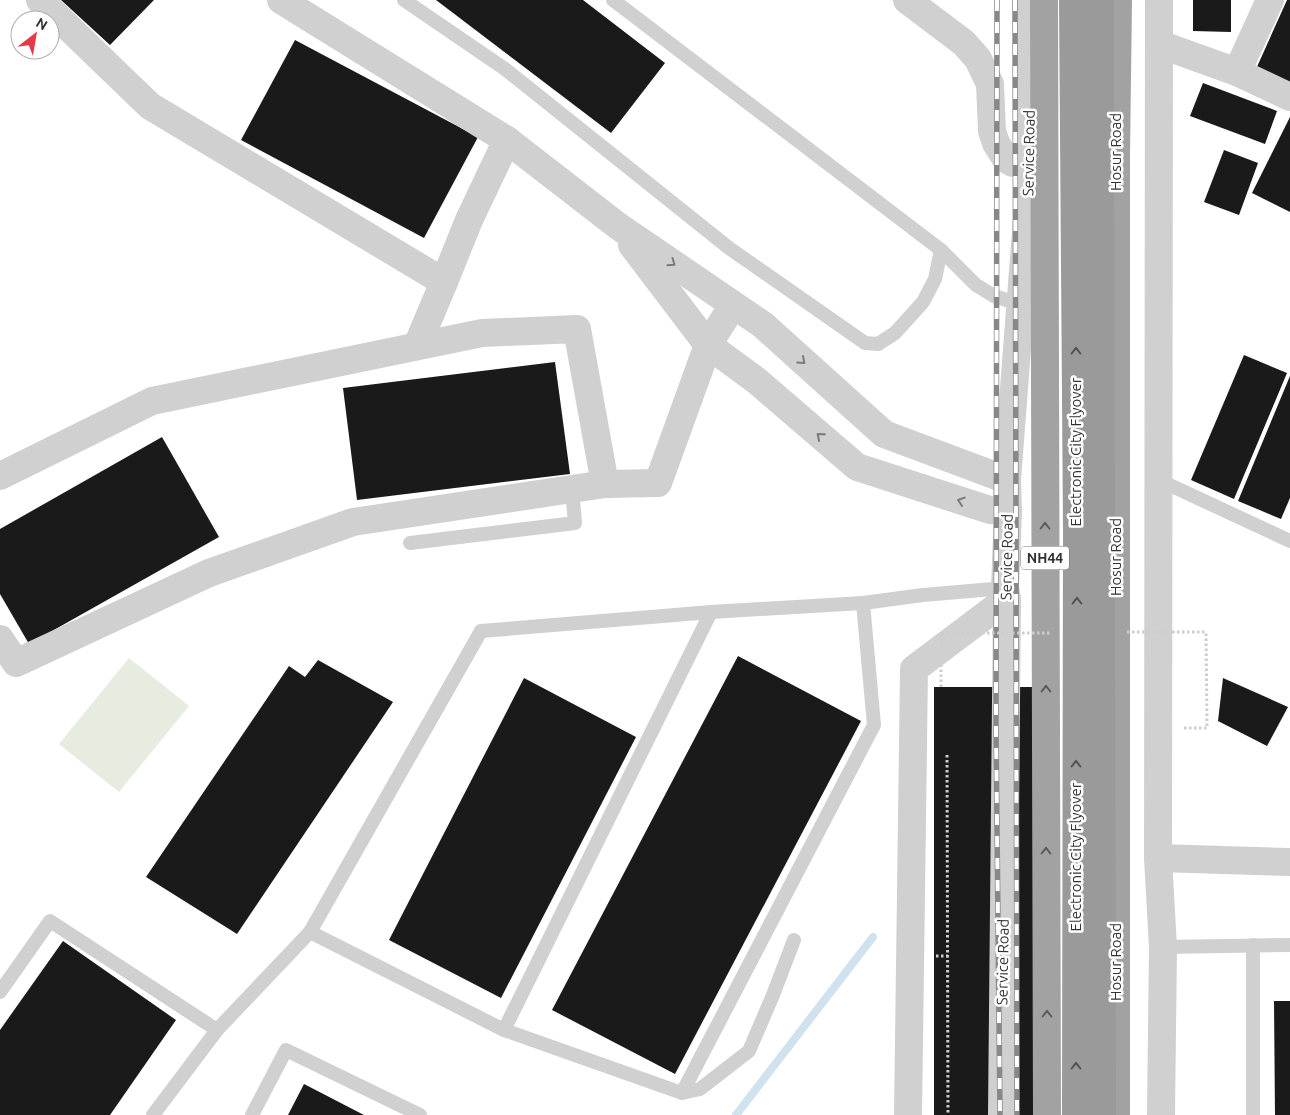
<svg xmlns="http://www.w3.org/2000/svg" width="1290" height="1115" viewBox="0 0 1290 1115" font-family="Ubuntu,sans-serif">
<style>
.green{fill:#e6ecdf}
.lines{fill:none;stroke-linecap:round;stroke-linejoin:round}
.stream{stroke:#cfe2ee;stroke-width:8}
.building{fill:#1a1a1a}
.path{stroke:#cdcdcd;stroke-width:3;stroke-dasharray:2.5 2.5;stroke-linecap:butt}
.service{stroke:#d0d0d0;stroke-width:14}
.minor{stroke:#d0d0d0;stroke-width:28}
.tertiary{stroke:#d0d0d0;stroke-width:28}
.trunk{stroke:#a2a2a2;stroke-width:28}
.rail-casing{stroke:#888;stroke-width:5.5}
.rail{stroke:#fff;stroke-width:4;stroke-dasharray:11;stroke-linecap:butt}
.path-bridge{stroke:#cdcdcd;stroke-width:3;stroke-dasharray:2.5 2.5;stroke-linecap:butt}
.motorway-bridge{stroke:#9a9a9a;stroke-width:28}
.oneway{stroke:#7a7a7a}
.oneway2{stroke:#525252}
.oneway3{stroke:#5a5a5a}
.labels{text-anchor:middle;stroke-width:5;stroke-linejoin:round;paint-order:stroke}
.shield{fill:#fff;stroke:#707070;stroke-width:1}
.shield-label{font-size:14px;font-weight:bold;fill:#333}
.street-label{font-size:15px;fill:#333;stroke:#fff}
</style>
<rect width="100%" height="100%" fill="#fff"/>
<!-- green -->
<polygon class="green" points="129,658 189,706 119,792 59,744"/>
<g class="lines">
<!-- stream -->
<polyline class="stream" points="736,1115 873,937"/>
</g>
<!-- building -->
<g class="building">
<polygon points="61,0 154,0 110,45"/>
<polygon points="436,0 583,0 665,63 611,133"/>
<polygon points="1193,0 1231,0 1231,32 1193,31"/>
<polygon points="1287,0 1290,0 1290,85 1256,69"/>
<polygon points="295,40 478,137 424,238 241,140"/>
<polygon points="1203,83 1277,111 1265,144 1190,116"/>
<polygon points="1290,117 1290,212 1252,193"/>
<polygon points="1224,150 1258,163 1239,215 1204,202"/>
<polygon points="1244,355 1287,373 1234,499 1191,480"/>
<polygon points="555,362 570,474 357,500 343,388"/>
<polygon points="1290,376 1290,498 1281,519 1238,501"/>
<polygon points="162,437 219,537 29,644 0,594 0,529"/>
<polygon points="738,656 861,721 675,1074 552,1010"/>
<polygon points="318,660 393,702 237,934 146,877 289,666 305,677"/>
<polygon points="524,678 636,737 501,998 389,940"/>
<polygon points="1223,678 1288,707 1267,746 1218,721"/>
<polygon points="934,687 1041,687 1042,1115 934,1115"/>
<polygon points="63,941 176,1020 110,1115 0,1115 0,1030"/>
<polygon points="1274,1001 1290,1001 1290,1115 1275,1115"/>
<polygon points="304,1084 364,1115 288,1115"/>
</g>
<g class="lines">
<!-- path -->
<g class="path">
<polyline points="1184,728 1207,728 1206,632"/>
<polyline points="947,755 948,1115"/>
<polyline points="936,956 948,956"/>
</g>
<!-- service -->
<g class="service">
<polyline points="404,0 505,69 729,248 865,343 878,344 895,333 923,302 935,279 941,250"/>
<polyline points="613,0 941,250 976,285 994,296 1019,304"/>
<polyline points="1159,480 1290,541"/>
<polyline points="410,543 575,523 572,489"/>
<polyline points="310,932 504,1030 711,612"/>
<polyline points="1253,945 1253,1115"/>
<polyline points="1163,947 1290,945"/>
<polyline points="0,992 50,921 217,1030"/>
<polyline points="504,1030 682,1093 874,725 863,603"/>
<polyline points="682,1093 700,1089 749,1051 773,995 794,940"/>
<polyline points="153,1115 217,1030 310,932 481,631 711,612 863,603 923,595 1005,588"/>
<polyline points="252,1115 286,1050 420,1115"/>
</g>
<!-- minor -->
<g class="minor">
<polyline points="40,0 150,106 444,282 469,220 507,140"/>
<polyline points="281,0 507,140 618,226 763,325 884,434 1007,480"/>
<polyline points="907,0 964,43 978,59 990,84 992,131 996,143 1006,159 1013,163 1031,166"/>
<polyline points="1159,44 1237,72 1290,97"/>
<polyline points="1237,72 1270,0"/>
<polyline points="632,245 708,345 757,381 857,467 990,510 1008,511"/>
<polyline points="417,346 444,282"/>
<polyline points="0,476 152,401 482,333 577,329 605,484"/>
<polyline points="0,639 16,663 209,573 353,522 605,484 658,483 708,345 733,305"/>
<polyline points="1158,858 1290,862"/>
<polyline points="908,1115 914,669 1007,599"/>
</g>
<!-- tertiary -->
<g class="tertiary">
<polyline points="1159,0 1158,858 1163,947 1161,1115"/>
<polyline points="1002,1115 1007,599 1005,588 1008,511 1007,480 1031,166 1029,0"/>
</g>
<!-- trunk -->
<g class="trunk">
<polyline points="1044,0 1047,1115"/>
<polyline points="1116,1115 1116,154 1118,0"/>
</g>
<!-- rail casing -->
<g class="rail-casing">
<g id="rail">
<polyline points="997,0 996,729 1000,1115"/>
<polyline points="1015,0 1017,1115"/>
</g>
</g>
<!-- rail -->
<use href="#rail" class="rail"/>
<!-- path-bridge -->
<g class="path-bridge">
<polyline points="1127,632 1206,632"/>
<polyline points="941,687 941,633 1050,633"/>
</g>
<!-- motorway-bridge -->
<g class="motorway-bridge">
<polyline points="1073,0 1077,530 1076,1115"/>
<polyline points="1100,0 1102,1115"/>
</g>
</g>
<!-- one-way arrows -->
<defs><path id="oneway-chevron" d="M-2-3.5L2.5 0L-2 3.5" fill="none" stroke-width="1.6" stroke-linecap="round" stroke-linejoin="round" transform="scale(1.25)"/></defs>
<g class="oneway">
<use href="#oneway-chevron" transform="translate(672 263) rotate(35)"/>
<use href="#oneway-chevron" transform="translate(802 361) rotate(42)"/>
<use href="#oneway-chevron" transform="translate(820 436) rotate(-139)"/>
<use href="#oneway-chevron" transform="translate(961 501) rotate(-162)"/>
</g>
<g class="oneway2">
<use href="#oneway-chevron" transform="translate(1076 351) rotate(-90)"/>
<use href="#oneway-chevron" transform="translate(1077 601) rotate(-90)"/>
<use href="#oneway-chevron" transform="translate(1076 764) rotate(-90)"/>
<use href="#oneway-chevron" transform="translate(1076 1066) rotate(-90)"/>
</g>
<g class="oneway3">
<use href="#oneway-chevron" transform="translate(1045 526) rotate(-90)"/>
<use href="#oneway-chevron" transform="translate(1046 689) rotate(-90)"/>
<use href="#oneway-chevron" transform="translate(1046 851) rotate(-90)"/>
<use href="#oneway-chevron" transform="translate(1047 1014) rotate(-90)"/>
</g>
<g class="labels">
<!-- shield labels -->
<rect class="shield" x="1021" y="546.5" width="48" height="23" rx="4"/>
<g class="shield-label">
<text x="1045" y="563">NH44</text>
</g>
<!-- street labels -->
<g class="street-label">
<text transform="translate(1116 152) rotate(-90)" y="5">Hosur Road</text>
<text transform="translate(1029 153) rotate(-89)" y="5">Service Road</text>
<text transform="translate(1076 452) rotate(-90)" y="5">Electronic City Flyover</text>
<text transform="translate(1007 557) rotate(-89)" y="5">Service Road</text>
<text transform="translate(1116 557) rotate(-90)" y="5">Hosur Road</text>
<text transform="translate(1076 857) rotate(-90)" y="5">Electronic City Flyover</text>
<text transform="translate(1003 962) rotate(-89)" y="5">Service Road</text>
<text transform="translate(1116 962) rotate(-90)" y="5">Hosur Road</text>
</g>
</g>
<!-- north arrow -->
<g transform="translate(35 35) rotate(31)"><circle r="24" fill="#ffffff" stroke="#adadad"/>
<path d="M0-4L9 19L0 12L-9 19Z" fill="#e63946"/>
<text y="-8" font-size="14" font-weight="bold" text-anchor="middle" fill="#333333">N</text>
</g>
</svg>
